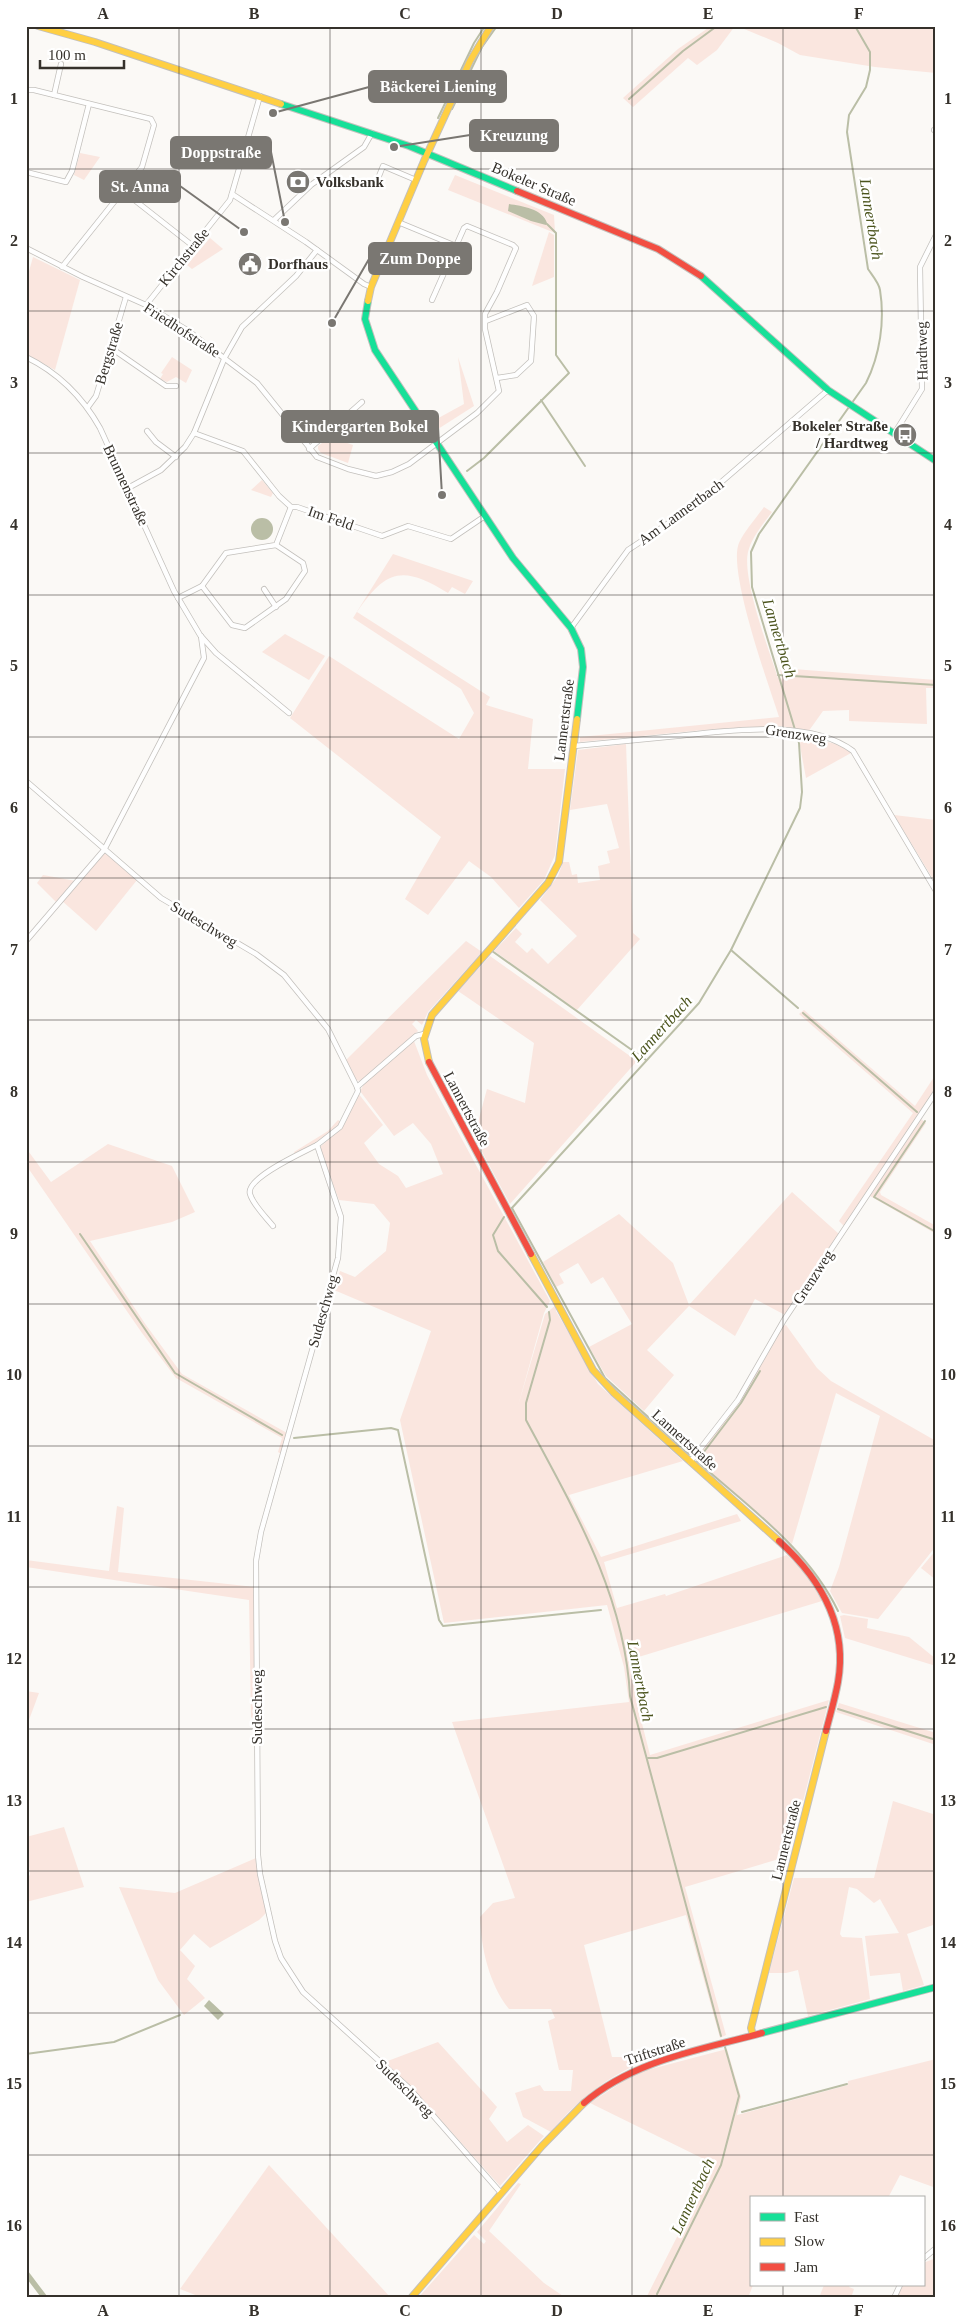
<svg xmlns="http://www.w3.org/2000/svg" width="962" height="2324" viewBox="0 0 962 2324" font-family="'Times New Roman',serif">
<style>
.green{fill:#fae6df}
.water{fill:#babea6}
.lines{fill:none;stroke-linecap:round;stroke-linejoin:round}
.stream{stroke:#babea6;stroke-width:2}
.canal{stroke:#babea6;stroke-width:5.5}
.street-casing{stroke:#c3c0bc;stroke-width:6}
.fast-casing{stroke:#c3c0bc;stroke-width:8}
.slow-casing{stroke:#c3c0bc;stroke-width:8}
.jam-casing{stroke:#c3c0bc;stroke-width:8}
.street{stroke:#fefefe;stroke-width:4.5}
.fast{stroke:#16e098;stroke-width:6}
.slow{stroke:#ffcf43;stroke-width:6}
.jam{stroke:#f24e42;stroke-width:6}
.grid{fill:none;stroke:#35312b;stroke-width:1;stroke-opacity:0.55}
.labels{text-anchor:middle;stroke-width:5;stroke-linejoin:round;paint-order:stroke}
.poi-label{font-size:15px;font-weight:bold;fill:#35312b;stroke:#fff;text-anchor:start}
.street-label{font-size:15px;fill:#35312b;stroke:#fff}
.water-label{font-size:16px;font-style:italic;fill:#4b541d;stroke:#fff}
.leader{fill:none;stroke:#7a7772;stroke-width:2}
.callout-dot{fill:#7a7772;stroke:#fff;stroke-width:2}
.callout{fill:#7a7772;stroke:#7a7772;stroke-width:2}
.callout-label{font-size:16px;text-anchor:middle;font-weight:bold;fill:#fff}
.neatline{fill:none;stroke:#35312b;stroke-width:2}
.grid-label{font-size:16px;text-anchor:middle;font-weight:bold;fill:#35312b}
</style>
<rect width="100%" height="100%" fill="#fbf9f6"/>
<!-- green -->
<g class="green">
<polygon points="711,26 735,26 717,50 697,65 688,58 633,107 623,98 678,49"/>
<polygon points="737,26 931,26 936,34 936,73 875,67 800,55 778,43"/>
<polygon points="80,153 100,157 84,180 74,175"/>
<polygon points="455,175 554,215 555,233 448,190"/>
<polygon points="549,232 554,235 554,277 532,286"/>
<polygon points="210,238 223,249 192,269 187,265"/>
<polygon points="33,257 80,280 55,370 26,354 26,282"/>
<polygon points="172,357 192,370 186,383 176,377 167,382 160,379 163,374 161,373"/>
<polygon points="458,357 474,406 438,429 433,421 464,404"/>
<polygon points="330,437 353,445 348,463 321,453 318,449 318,446"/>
<polygon points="262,480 273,493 271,497 251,490"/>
<path d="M764,507L772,512C763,524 752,537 748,552C742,579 769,650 778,678L782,679L780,668L936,680V688H926L927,724L849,721V710L823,711L808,732L781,726L704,730L580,742V737L779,717C768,683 730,577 738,546C741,535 757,517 764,507Z"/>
<path d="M393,554L473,581L465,594L452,587L448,593C403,565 386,569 357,612L490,697L486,705L533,719L528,769H565L555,855L544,880L519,908L491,877L469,861L428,915L405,899L441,837L290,718L329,656L459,739L474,713L461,689L353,618Z"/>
<polygon points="285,634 325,656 309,680 262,652"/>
<polygon points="798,735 840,745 851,753 806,778"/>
<polygon points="626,744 633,933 640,939 577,1010 494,951 516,928 522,934 515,942 527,953 532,948 548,964 577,936 540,900 558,876 563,862 569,862 572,875 577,874 578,883 600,880 598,866 610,863 607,851 619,848 607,804 570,810 578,750"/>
<polygon points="894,815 936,820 936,884"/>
<polygon points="104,852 137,880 96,931 61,900 57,903 37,883 43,875 76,881"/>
<polygon points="466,941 482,952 428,1012 422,1025 416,1020 412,1024 418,1031 414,1035 361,1081 355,1080 346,1060"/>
<polygon points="490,956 637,1061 510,1204 474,1137 487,1089 525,1103 534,1043 458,991"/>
<polygon points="804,1010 915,1106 936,1074 936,1088 844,1226 839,1221 913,1113 799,1014"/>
<path d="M414,1041L427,1075L550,1301L544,1313L518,1406L545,1314L556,1305V1311L598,1384L683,1461L569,1495L601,1557L737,1514L741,1521L604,1562L617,1608L665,1594L666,1596L787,1555L804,1571L822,1601L632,1659L635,1696L650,1755L829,1700L789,1856L685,1887L726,2035L720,2038L686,1915L584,1945L612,2057H652C608,2077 582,2095 551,2132L523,2117L515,2093L540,2085L544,2091H571L573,2070H559L548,2021L555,2018L551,2009H509C489,1984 481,1948 480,1917L493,1903L515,1898L452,1722L629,1702L624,1667L607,1605L444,1623L400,1420L431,1331L334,1290L340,1271L355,1277L386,1251L390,1223L374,1204L339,1200L319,1148L342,1127L358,1093L383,1125L364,1143L379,1164L398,1176L406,1188L443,1174L431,1144L413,1123L394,1136L360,1091L366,1081Z"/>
<polygon points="921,1119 926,1123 880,1192 881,1195 936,1226 936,1234 870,1196"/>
<path d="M338,1120L341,1122C332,1137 310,1147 295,1155L294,1152L328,1131Z"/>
<polygon points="108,1144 172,1166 195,1212 172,1222 90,1241 146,1325 182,1374 287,1433 281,1454 278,1452 282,1438 176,1378 142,1333 26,1165 26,1148 51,1182"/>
<polygon points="792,1192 839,1234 785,1315 755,1299 735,1336 689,1306 647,1350 674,1375 644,1411 606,1376 589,1347 632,1324 603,1277 591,1284 578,1263 559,1274 564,1283 556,1287 543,1262 619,1214 673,1263 689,1305"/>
<polygon points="786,1325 817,1368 831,1381 936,1441 936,1546 878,1619 842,1613 830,1591 839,1567 880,1416 836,1393 792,1544 695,1458 740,1400 782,1326"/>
<polygon points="117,1506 124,1508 118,1572 255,1587 254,1720 251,1717 249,1600 26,1567 26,1560 109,1571"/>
<polygon points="936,1550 936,1580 921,1568"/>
<polygon points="844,1615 868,1619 867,1628 909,1637 936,1659 936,1666 845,1638 840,1616"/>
<polygon points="26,1691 39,1693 26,1728"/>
<polygon points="839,1703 936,1733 936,1745 836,1712"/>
<polygon points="893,1801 936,1815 936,1924 907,1934 924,1985 903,1991 900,1973 870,1976 865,1936 899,1933 880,1899 874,1903 857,1889 849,1887 840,1934 842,1937 862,1938 870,1999 808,2016 798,1970 786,1973 769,1973 794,1878 874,1878"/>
<polygon points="64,1827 84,1887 26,1902 26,1878 30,1875 26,1837"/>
<polygon points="256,1858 266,1913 259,1920 210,1948 194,1934 180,1950 195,1966 187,1979 205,1998 184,2015 158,1980 119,1887 175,1893"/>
<polygon points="438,2042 497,2107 489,2119 507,2142 528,2125 544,2136 500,2186 411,2087 385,2062"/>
<polygon points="727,2049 741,2097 737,2115 848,2085 848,2081 936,2059 936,2188 900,2175 889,2196 892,2198 751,2198 751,2285 753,2285 748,2298 646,2298 714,2164 590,2103 636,2073"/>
<polygon points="269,2165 391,2298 203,2298 180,2289"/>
<polygon points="518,2183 521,2184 489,2231 544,2283 566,2298 418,2298 474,2235 484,2244 486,2241 477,2232"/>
<polygon points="936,2258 936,2298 896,2298 903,2285 923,2285 923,2263"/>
<polygon points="824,2285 850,2285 849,2287 854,2289 851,2298 819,2298"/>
</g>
<!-- water -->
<g class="water">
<path d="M509,204C522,206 543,209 547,223L546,225L531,221L508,211Z"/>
<circle cx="262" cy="529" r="11"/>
<polygon points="209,2000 224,2014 218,2020 204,2006"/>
</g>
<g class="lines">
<!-- stream -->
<g class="stream">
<polyline points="629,99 683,51 717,26"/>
<polyline points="452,109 482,47 497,26"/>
<polyline points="438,118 474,43 485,26"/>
<polyline points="541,400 585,466"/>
<polyline points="467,471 484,458 569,373 556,355 556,233 547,224"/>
<polyline points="778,675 936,685"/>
<polyline points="515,925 492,951 646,1060"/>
<polyline points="731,950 798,1008"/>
<polyline points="803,1013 917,1112"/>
<polyline points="925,1121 874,1197 936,1232"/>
<polyline points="512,1208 605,1378 689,1454"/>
<path d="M511,1209L699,1003L731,950L800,808L802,792L799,743L752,587L751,552L759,534L866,383C880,355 885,321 880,290C879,283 872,275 868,269L847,132L849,115L866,87L870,70V52L855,26"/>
<polyline points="504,1217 493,1235 498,1251 547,1307"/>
<polyline points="80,1234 175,1373 282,1435"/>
<path d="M549,1312L550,1320L526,1403V1420C573,1508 625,1595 630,1696L721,2036"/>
<path d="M760,1371L741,1403L697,1461C747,1506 808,1548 838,1611"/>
<polyline points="294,1438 391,1428 398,1430 439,1620 443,1626 601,1610"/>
<polyline points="838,1709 936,1740"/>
<polyline points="648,1758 657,1758 826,1707"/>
<polyline points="26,2054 114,2042 180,2015"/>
<polyline points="742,2112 847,2084"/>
<polyline points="657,2294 721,2165 739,2096 725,2047"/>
</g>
<!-- canal -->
<polyline class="canal" points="26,2273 45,2298"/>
<!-- street casing -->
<g class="street-casing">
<g id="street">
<polyline points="26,50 26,48"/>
<polyline points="26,90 34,90 151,119 154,125 142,167 62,267"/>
<polyline points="54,95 61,64"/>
<polyline points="934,130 936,130"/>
<polyline points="26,172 66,182 72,171 89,104"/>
<polyline points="379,176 383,166 416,180"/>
<polyline points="123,191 193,246"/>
<polyline points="232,194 306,242 364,284 371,287"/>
<polyline points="274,220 311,185 364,147 372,133"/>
<polyline points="398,222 456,246"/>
<polyline points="26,248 83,277 146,305 187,330 257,383 317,457 348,469 376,476 392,472 409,464 477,413 499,391 485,329 485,314 497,292 516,248 513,245 467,226 464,228 432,300"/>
<polyline points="146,305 230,200 260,96"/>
<polyline points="486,321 527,305 534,316 531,361 516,375 497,378"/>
<polyline points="111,348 166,386 176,386"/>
<path d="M26,357C59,373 82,396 100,428L174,591L200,635L216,653L289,713"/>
<polyline points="88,407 96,396 126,297"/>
<polyline points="147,431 156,442 176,457"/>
<polyline points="194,433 243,451 279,496 291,507 297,507 382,536 408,526 451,539 485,516"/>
<polyline points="894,434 922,389 920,267 936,235"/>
<polyline points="309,449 362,402"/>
<polyline points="128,488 161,470 185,447 194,433 225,357 242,327 296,276 317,250"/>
<polyline points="202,586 226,553 276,545 291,507"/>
<polyline points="264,589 276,607"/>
<polyline points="178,598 202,586 232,625 245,628 286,599 305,571 303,563 276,545"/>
<polyline points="571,628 628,550 690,509 828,390"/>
<path d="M574,746C608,743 643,739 677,736C729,731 809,718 853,751L936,891"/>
<polyline points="26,781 161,898 256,954 284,975 328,1029 357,1087 358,1091 340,1127 317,1145 341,1217 338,1258 261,1532 256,1561 258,1855 260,1874 275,1941 281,1958 303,1992 409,2088 501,2193"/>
<polyline points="26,941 104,850 204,658 201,636"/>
<polyline points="357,1087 416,1036 424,1034"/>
<path d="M273,1226C266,1217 253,1205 250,1194C245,1178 304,1152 317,1145"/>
<polyline points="690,1462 738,1400 784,1320 936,1092"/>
<polyline points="923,2259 936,2248"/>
<polyline points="894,2298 900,2285"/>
</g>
</g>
<!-- fast casing -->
<g class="fast-casing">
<g id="fast">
<polyline points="281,104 409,146 517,191"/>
<polyline points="701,276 828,390 936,461"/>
<polyline points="368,301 365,319 375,350 513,558 571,628 581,649 583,667 577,719"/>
<polyline points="762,2033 936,1987"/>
</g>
</g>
<!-- slow casing -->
<g class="slow-casing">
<g id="slow">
<polyline points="38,26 95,42 281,104"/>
<polyline points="368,301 371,287 424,161 470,61 491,26"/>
<polyline points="429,1062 424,1039 432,1015 548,883 559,862 577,719"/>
<polyline points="531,1254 593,1370 614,1393 779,1541"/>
<polyline points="753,2035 751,2028 826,1731"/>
<polyline points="411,2298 542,2146 584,2103"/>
</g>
</g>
<!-- jam casing -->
<g class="jam-casing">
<g id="jam">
<polyline points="517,191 658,249 701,276"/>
<polyline points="429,1062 531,1254"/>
<path d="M779,1541C821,1579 848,1625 838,1682C835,1699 830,1715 826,1731"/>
<path d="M584,2103C634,2060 700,2050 762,2033"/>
</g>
</g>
<!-- street -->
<use href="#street" class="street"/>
<!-- fast -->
<use href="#fast" class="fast"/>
<!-- slow -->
<use href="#slow" class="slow"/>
<!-- jam -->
<use href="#jam" class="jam"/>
</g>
<!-- grid -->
<path class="grid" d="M179,26V2298M330,26V2298M481,26V2298M632,26V2298M783,26V2198M26,169H936M26,311H936M26,453H936M26,595H936M26,737H936M26,878H936M26,1020H936M26,1162H936M26,1304H936M26,1446H936M26,1587H936M26,1729H936M26,1871H936M26,2013H936M26,2155H936M783,2285V2298"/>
<!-- icons -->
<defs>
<g id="bank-disc" transform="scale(1.25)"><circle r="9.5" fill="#7a7772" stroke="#fff"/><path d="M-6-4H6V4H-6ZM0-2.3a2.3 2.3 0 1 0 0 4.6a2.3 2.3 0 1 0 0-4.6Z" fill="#fff"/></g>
<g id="civic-disc" transform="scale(1.25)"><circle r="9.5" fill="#7a7772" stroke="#fff"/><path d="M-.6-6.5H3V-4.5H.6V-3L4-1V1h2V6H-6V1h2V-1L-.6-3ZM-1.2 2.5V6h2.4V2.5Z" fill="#fff"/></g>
<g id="bus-disc" transform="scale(1.25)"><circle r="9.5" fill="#7a7772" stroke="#fff"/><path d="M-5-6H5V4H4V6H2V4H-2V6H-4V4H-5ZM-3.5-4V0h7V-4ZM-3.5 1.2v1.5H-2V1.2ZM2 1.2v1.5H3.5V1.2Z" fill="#fff"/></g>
</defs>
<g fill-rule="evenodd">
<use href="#bank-disc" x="298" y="182"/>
<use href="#civic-disc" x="250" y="264"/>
<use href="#bus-disc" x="905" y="435"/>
</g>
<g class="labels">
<!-- poi labels -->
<g class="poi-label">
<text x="316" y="187">Volksbank</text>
<text x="268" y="269">Dorfhaus</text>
<text x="888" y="431" text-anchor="end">Bokeler Straße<tspan x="888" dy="17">/ Hardtweg</tspan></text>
</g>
<!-- street labels -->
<g class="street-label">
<text transform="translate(534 184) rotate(23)" y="5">Bokeler Straße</text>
<text transform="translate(184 257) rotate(-51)" y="5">Kirchstraße</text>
<text transform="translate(182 330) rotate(33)" y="5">Friedhofstraße</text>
<text transform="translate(922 351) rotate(-91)" y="5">Hardtweg</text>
<text transform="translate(109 353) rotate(-73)" y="5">Bergstraße</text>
<text transform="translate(126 485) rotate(65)" y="5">Brunnenstraße</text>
<text transform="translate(681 512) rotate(-36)" y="5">Am Lannertbach</text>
<text transform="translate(331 518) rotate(19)" y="5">Im Feld</text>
<text transform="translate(564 720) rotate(-83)" y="5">Lannertstraße</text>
<text transform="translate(796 734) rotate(9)" y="5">Grenzweg</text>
<text transform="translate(204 924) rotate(31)" y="5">Sudeschweg</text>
<text transform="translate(467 1109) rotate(62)" y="5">Lannertstraße</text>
<text transform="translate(813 1277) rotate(-57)" y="5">Grenzweg</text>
<text transform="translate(323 1311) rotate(-74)" y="5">Sudeschweg</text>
<text transform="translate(685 1440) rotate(42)" y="5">Lannertstraße</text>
<text transform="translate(257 1707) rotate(-90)" y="5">Sudeschweg</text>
<text transform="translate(786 1840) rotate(-76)" y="5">Lannertstraße</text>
<text transform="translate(655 2051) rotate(-18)" y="5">Triftstraße</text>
<text transform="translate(405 2088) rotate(45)" y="5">Sudeschweg</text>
</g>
<!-- water labels -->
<g class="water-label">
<text transform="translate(872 219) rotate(81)" y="6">Lannertbach</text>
<text transform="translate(780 638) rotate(73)" y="6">Lannertbach</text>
<text transform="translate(661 1028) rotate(-48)" y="6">Lannertbach</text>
<text transform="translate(641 1681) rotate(79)" y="6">Lannertbach</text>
<text transform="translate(692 2196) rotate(-65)" y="6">Lannertbach</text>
</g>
</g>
<!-- callouts -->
<path class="leader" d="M273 113L369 87M394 147L470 135M285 222L271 152M244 232L180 186M332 323L369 259M442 495L438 427"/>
<g class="callout-dot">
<circle cx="273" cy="113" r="5"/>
<circle cx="394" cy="147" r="5"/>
<circle cx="285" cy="222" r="5"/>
<circle cx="244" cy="232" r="5"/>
<circle cx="332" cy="323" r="5"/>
<circle cx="442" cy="495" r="5"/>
</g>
<g class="callout">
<rect x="369" y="71" width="137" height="31" rx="5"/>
<rect x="470" y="120" width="88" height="31" rx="5"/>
<rect x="171" y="137" width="100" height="31" rx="5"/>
<rect x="100" y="171" width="80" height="31" rx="5"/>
<rect x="369" y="243" width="102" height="31" rx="5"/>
<rect x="282" y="411" width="156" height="31" rx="5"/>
</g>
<g class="callout-label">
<text x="438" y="92">Bäckerei Liening</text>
<text x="514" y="141">Kreuzung</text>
<text x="221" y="158">Doppstraße</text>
<text x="140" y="192">St. Anna</text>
<text x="420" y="264">Zum Doppe</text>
<text x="360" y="432">Kindergarten Bokel</text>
</g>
<!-- border -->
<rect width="962" height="2324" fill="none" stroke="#ffffff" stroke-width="55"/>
<!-- legend -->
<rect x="750" y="2196" width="175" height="90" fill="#ffffff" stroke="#aeadaa"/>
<rect x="760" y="2213" width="25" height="8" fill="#16e098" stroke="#aeadaa"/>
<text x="794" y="2222" font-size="15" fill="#35312b">Fast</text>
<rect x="760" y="2238" width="25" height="8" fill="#ffcf43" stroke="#aeadaa"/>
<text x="794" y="2246" font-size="15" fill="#35312b">Slow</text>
<rect x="760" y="2263" width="25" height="8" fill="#f24e42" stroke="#aeadaa"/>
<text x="794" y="2272" font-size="15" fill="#35312b">Jam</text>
<!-- scale -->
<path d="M40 60v8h84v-8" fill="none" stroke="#35312b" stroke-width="2.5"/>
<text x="48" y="60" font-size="15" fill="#35312b" stroke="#ffffff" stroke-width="4" paint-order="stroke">100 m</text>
<rect x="28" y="28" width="906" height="2268" class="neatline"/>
<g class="grid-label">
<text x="103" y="19">A</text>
<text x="254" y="19">B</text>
<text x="405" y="19">C</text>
<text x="557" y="19">D</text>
<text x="708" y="19">E</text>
<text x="859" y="19">F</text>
<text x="14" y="104">1</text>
<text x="948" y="104">1</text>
<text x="14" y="246">2</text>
<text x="948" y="246">2</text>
<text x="14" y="388">3</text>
<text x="948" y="388">3</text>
<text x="14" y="530">4</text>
<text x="948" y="530">4</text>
<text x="14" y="671">5</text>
<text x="948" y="671">5</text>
<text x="14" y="813">6</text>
<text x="948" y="813">6</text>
<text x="14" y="955">7</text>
<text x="948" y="955">7</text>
<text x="14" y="1097">8</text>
<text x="948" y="1097">8</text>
<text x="14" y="1239">9</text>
<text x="948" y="1239">9</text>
<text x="14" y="1380">10</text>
<text x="948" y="1380">10</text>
<text x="14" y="1522">11</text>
<text x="948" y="1522">11</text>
<text x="14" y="1664">12</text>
<text x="948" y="1664">12</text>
<text x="14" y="1806">13</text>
<text x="948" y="1806">13</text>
<text x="14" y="1948">14</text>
<text x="948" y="1948">14</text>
<text x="14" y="2089">15</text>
<text x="948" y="2089">15</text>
<text x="14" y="2231">16</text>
<text x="948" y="2231">16</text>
<text x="103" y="2316">A</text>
<text x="254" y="2316">B</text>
<text x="405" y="2316">C</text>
<text x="557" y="2316">D</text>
<text x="708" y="2316">E</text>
<text x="859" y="2316">F</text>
</g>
</svg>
